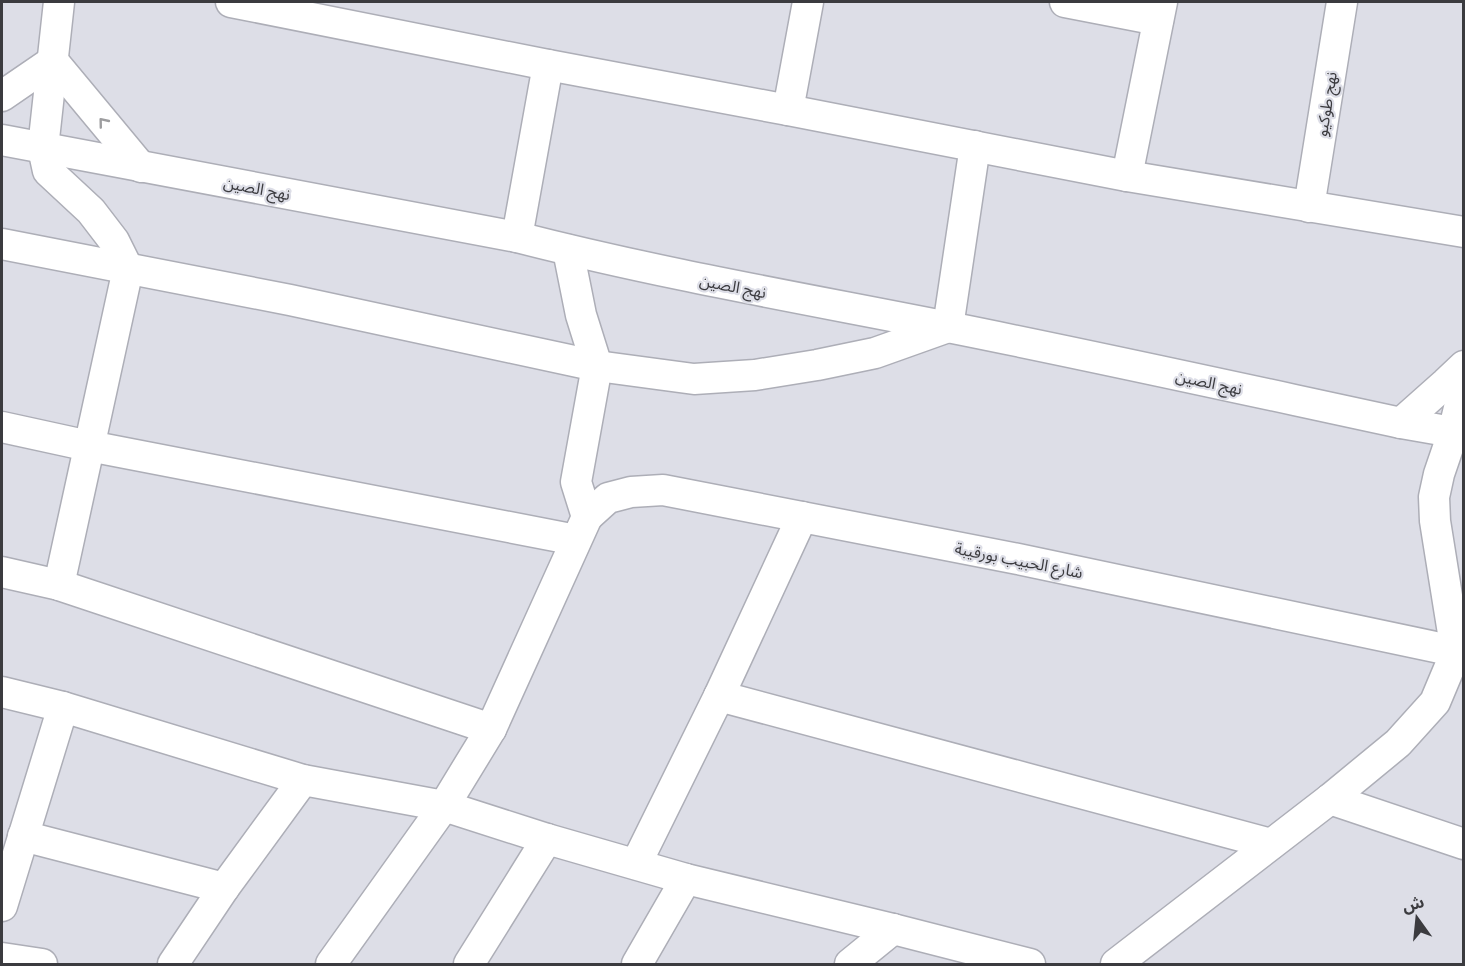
<svg xmlns="http://www.w3.org/2000/svg" width="1465" height="966" viewBox="0 0 1465 966" font-family="'Roboto Serif','Noto Sans Arabic',serif">
<style>
.lines{fill:none;stroke-linecap:round;stroke-linejoin:round}
.minor-casing{stroke:#adaeb7;stroke-width:33}
.minor{stroke:#fff;stroke-width:30}
.oneway{stroke:#9d9d9f}
.labels{text-anchor:middle;stroke-width:4.5;stroke-linejoin:round;paint-order:stroke}
.street-label{font-size:16px;fill:#3b3b3f;stroke:#dddee7}
</style>
<rect width="100%" height="100%" fill="#dddee7"/>
<g class="lines">
<!-- minor casing -->
<g class="minor-casing">
<g id="minor">
<polyline points="59,2 43,148 48,171 91,211 114,241 128,269 59,585"/>
<polyline points="231,2 548,65 788,110 1127,176 1464,232"/>
<polyline points="1065,2 1158,20"/>
<polyline points="53,61 141,167"/>
<polyline points="2,96 53,61"/>
<polyline points="788,110 808,2"/>
<path d="M2,140L517,237C661,274 807,299 953,328C1103,358 1252,391 1401,423L1464,434"/>
<polyline points="1127,176 1162,2"/>
<polyline points="1309,207 1342,2"/>
<polyline points="517,237 548,65"/>
<polyline points="2,244 290,300 597,366 694,379 755,375 817,365 875,353 948,327 975,146"/>
<polyline points="1401,423 1446,383 1464,366"/>
<polyline points="2,427 89,446 576,540"/>
<polyline points="587,517 608,498 631,492 663,490 1018,559 1464,653"/>
<polyline points="2,572 59,585 491,729"/>
<polyline points="2,692 63,707 303,780 444,806 547,839 686,879 893,929 1030,964"/>
<polyline points="719,696 1271,844"/>
<polyline points="1330,799 1464,844"/>
<polyline points="23,836 224,888"/>
<polyline points="636,864 719,696 802,517"/>
<polyline points="2,906 63,707"/>
<polyline points="2,958 42,964"/>
<polyline points="173,964 224,888 303,780"/>
<polyline points="331,964 444,806 491,729 587,517 576,482 597,366 581,315 568,250"/>
<polyline points="469,964 547,839"/>
<polyline points="637,964 686,879"/>
<polyline points="850,964 893,929"/>
<polyline points="1116,964 1330,799 1398,743 1435,702 1456,652 1435,521 1434,497 1439,474 1453,433 1464,387"/>
</g>
</g>
<!-- minor -->
<use href="#minor" class="minor"/>
</g>
<!-- one-way arrows -->
<defs><path id="oneway-chevron" d="M-2-3.5L2.5 0L-2 3.5" fill="none" stroke-width="1.6" stroke-linecap="round" stroke-linejoin="round" transform="scale(1.5)"/></defs>
<use class="oneway" href="#oneway-chevron" transform="translate(103 122) rotate(-129)"/>
<g class="labels">
<!-- street labels -->
<g class="street-label">
<text transform="translate(1326 104) rotate(-81)" y="6">نهج طوكيو</text>
<text transform="translate(257 188) rotate(11)" y="6">نهج الصين</text>
<text transform="translate(733 286) rotate(11)" y="6">نهج الصين</text>
<text transform="translate(1209 382) rotate(12)" y="6">نهج الصين</text>
<text transform="translate(1019 560) rotate(11)" y="6">شارع الحبيب بورقيبة</text>
</g>
</g>
<!-- border -->
<rect width="1465" height="966" fill="none" stroke="#3b3b3f" stroke-width="6"/>
<!-- north arrow -->
<g transform="translate(1417 918) rotate(345)" stroke="#dddee7" stroke-width="4.5" paint-order="stroke">
<path d="M0-4.5L10 22L0 15L-10 22Z" fill="#3b3b3f"/>
<text y="-9" font-size="16" font-weight="bold" text-anchor="middle" fill="#3b3b3f">ش</text>
</g>
</svg>
